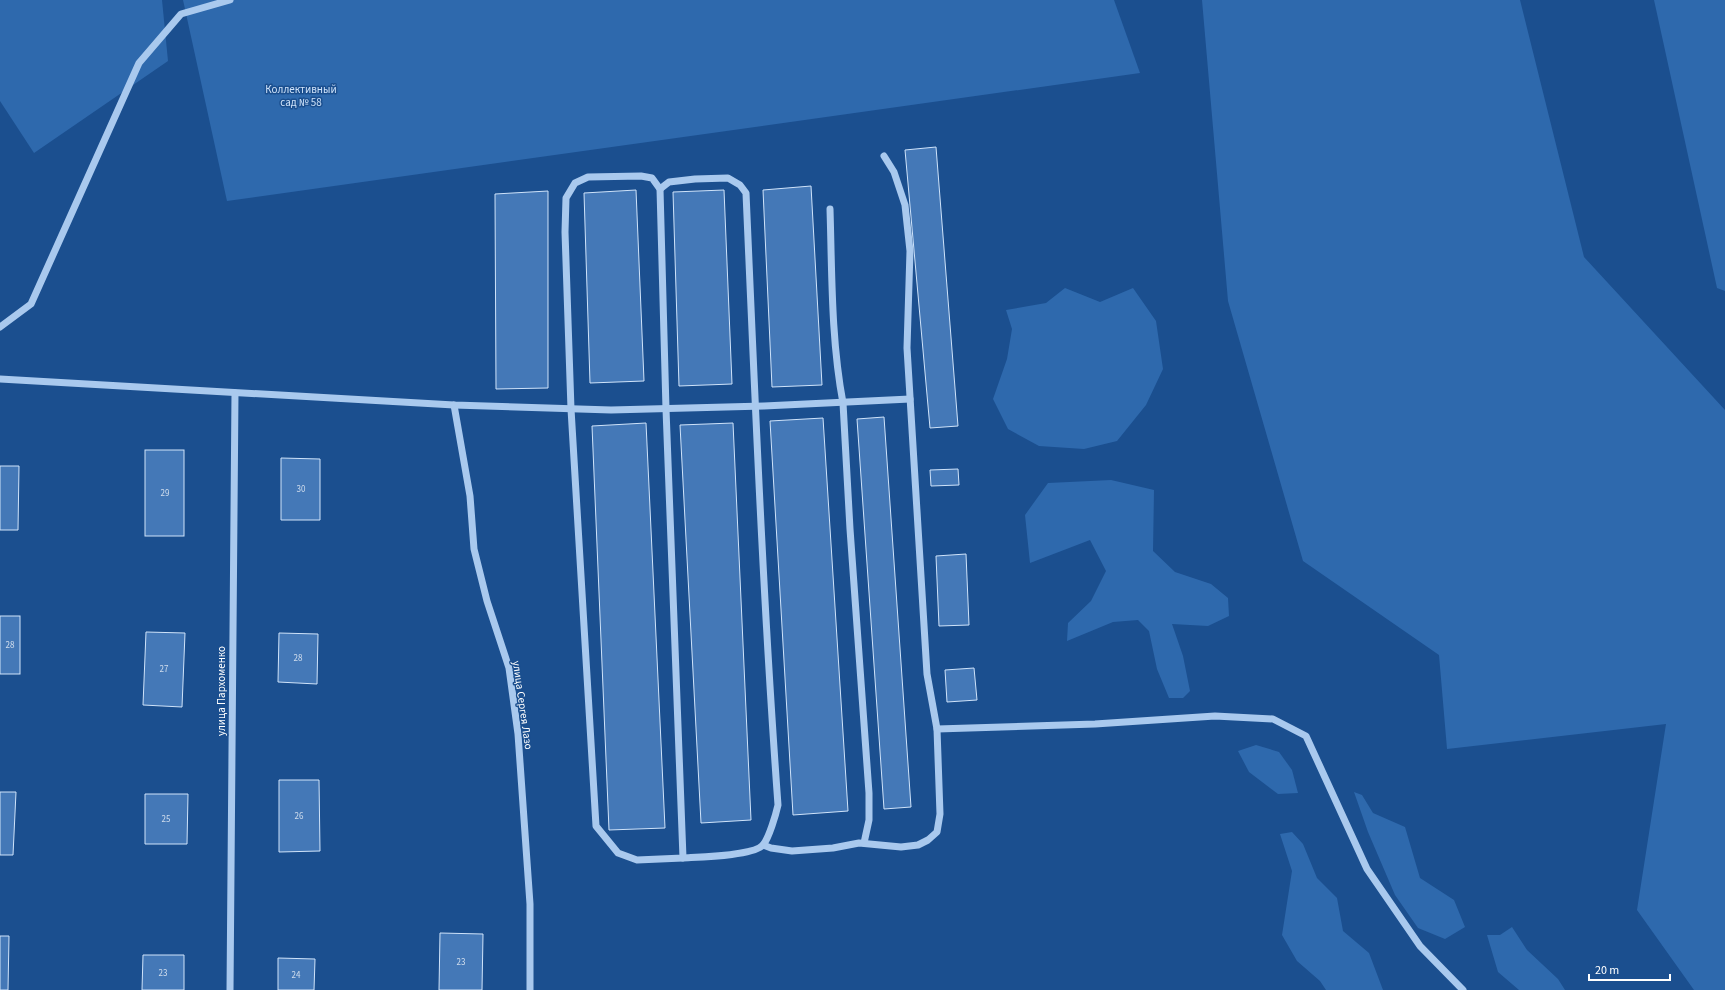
<svg xmlns="http://www.w3.org/2000/svg" width="1725" height="990" viewBox="0 0 1725 990" font-family="'Source Sans 3',sans-serif">
<style>
.green{fill:#2e69ad}
.building{fill:#4478b7;stroke:#cfe3fa}
.lines{fill:none;stroke-linecap:round;stroke-linejoin:round}
.minor{stroke:#a9c9ee;stroke-width:7}
.labels{text-anchor:middle;stroke-width:3;stroke-linejoin:round;paint-order:stroke}
.number-label{font-size:9px;fill:#d0dded}
.park-label{font-size:11px;fill:#cfe3fa;stroke:#1b4f8f}
.street-label{font-size:11px;fill:#fff;stroke:#1b4f8f}
</style>
<rect width="100%" height="100%" fill="#1b4f8f"/>
<!-- green -->
<g class="green">
<polygon points="0,0 162,0 168,61 34,153 0,101"/>
<polygon points="183,0 1114,0 1140,73 227,201"/>
<polygon points="1202,0 1520,0 1584,257 1725,410 1725,990 1694,990 1637,910 1666,724 1447,749 1439,655 1303,561 1228,301"/>
<polygon points="1654,0 1725,0 1725,291 1717,288"/>
<polygon points="1065,288 1100,302 1133,288 1156,321 1163,369 1146,405 1117,441 1084,449 1039,446 1008,429 993,399 1007,359 1012,329 1006,310 1046,303"/>
<polygon points="1111,480 1154,490 1153,551 1175,572 1211,584 1228,598 1229,616 1208,626 1172,624 1183,656 1190,691 1183,698 1169,698 1157,669 1149,631 1138,620 1113,622 1067,641 1068,623 1091,601 1106,571 1090,540 1030,563 1025,515 1048,483"/>
<polygon points="1256,745 1279,752 1292,770 1298,793 1278,794 1249,772 1238,751"/>
<polygon points="1354,792 1362,795 1373,813 1405,827 1420,878 1454,900 1465,927 1445,939 1418,928 1395,895 1368,832"/>
<polygon points="1292,832 1303,844 1317,878 1337,898 1343,931 1369,953 1383,990 1326,990 1320,981 1297,961 1282,935 1292,871 1280,834"/>
<polygon points="1512,927 1527,950 1558,979 1565,990 1519,990 1498,972 1487,935 1500,935"/>
</g>
<!-- building -->
<g class="building">
<polygon points="936,147 958,426 930,428 905,150"/>
<polygon points="811,186 822,385 772,387 763,190"/>
<polygon points="636,190 644,381 590,383 584,193"/>
<polygon points="724,190 732,384 679,386 673,192"/>
<polygon points="548,191 548,388 496,389 495,194"/>
<polygon points="884,417 911,807 884,809 857,419"/>
<polygon points="823,418 848,811 793,815 770,421"/>
<polygon points="646,423 665,828 609,830 592,426"/>
<polygon points="733,423 751,820 701,823 680,425"/>
<rect x="145" y="450" width="39" height="86"/>
<polygon points="281,458 320,459 320,520 281,520"/>
<polygon points="0,466 19,466 18,530 0,530"/>
<polygon points="958,469 959,485 931,486 930,470"/>
<polygon points="966,554 969,625 939,626 936,556"/>
<rect x="0" y="616" width="20" height="58"/>
<polygon points="146,632 185,633 182,707 143,705"/>
<polygon points="279,633 318,634 317,684 278,682"/>
<polygon points="974,668 977,700 947,702 945,670"/>
<polygon points="279,780 319,780 320,851 279,852"/>
<polygon points="0,792 16,792 13,855 0,855"/>
<polygon points="145,794 188,794 187,844 145,844"/>
<polygon points="440,933 483,934 482,990 439,990"/>
<polygon points="0,936 9,936 8,990 0,990"/>
<polygon points="143,955 184,955 184,990 142,990"/>
<polygon points="278,958 315,959 314,990 278,990"/>
</g>
<g class="lines">
<!-- minor -->
<g class="minor">
<polygon points="641,176 652,178 660,189 666,409 683,858 637,860 618,853 596,826 571,409 565,232 566,198 575,183 588,177"/>
<path d="M660,189L669,182L695,179L728,178L740,185L746,193C755,397 763,601 778,805C776,814 769,838 763,845C753,856 699,857 683,858"/>
<path d="M830,209C832,273 831,339 843,403L850,529L869,793V820L864,843"/>
<polyline points="0,327 31,304 139,63 181,14 230,0"/>
<polyline points="0,379 454,405 611,410 764,406 910,399"/>
<polyline points="454,405 470,496 474,549 487,601 509,668 518,734 530,904 530,990"/>
<polyline points="937,729 1095,724 1215,716 1273,719 1306,736 1367,869 1420,946 1463,990"/>
<polyline points="763,845 771,848 792,851 833,848 859,843 901,847 918,845 928,840 937,832 940,814 937,729 927,674 907,348 910,251 905,205 894,172 884,156"/>
<polyline points="230,990 235,393"/>
</g>
</g>
<g class="labels">
<!-- number labels -->
<g class="number-label">
<text x="301" y="492">30</text>
<text x="165" y="496">29</text>
<text x="10" y="648">28</text>
<text x="298" y="661">28</text>
<text x="164" y="672">27</text>
<text x="299" y="819">26</text>
<text x="166" y="822">25</text>
<text x="461" y="965">23</text>
<text x="163" y="976">23</text>
<text x="296" y="978">24</text>
</g>
<!-- park labels -->
<g class="park-label">
<text x="301" y="93">Коллективный<tspan x="301" dy="13">сад № 58</tspan></text>
</g>
<!-- street labels -->
<g class="street-label">
<text transform="translate(221 691) rotate(-90)" y="4">улица Пархоменко</text>
<text transform="translate(523 705) rotate(82)" y="4">улица Сергея Лазо</text>
</g>
</g>
<!-- scale -->
<path d="M1589 974v6h81v-6" fill="none" stroke="#ffffff" stroke-width="2"/>
<text x="1595" y="974" font-size="12" fill="#ffffff" stroke="#1b4f8f" stroke-width="3" paint-order="stroke">20 m</text>
</svg>
